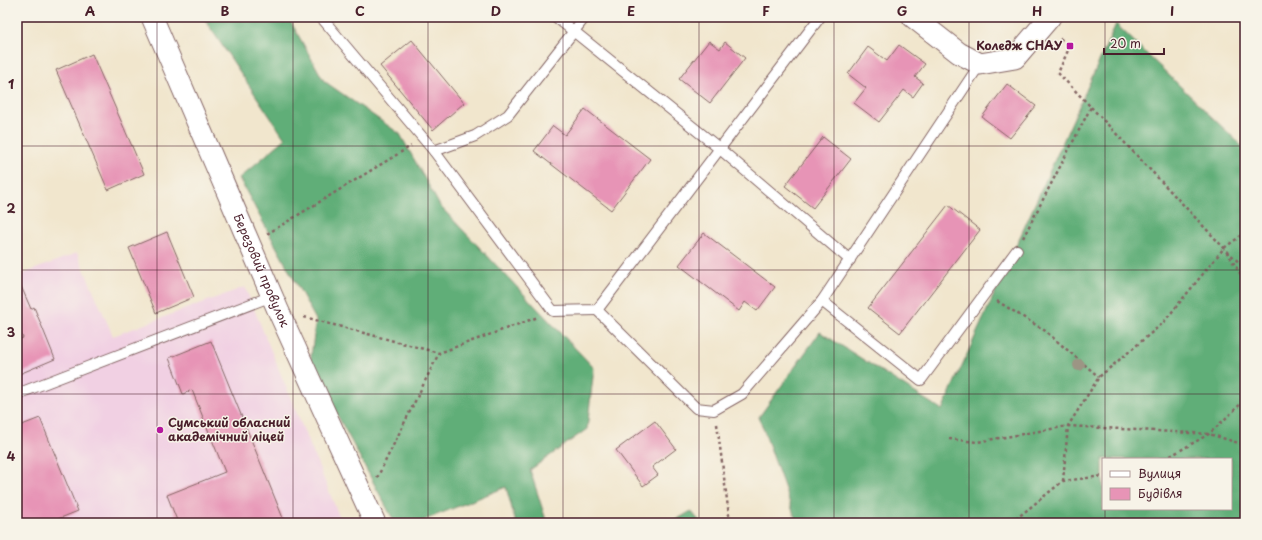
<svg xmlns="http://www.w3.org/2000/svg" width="1262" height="540" viewBox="0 0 1262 540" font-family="'Playpen Sans',sans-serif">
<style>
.built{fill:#f1d0e3}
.forest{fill:#60ae78;stroke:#556652;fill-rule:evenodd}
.building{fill:#e794b6}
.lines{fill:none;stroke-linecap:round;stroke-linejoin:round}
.lane-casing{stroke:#846564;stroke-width:12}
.street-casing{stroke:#846564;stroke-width:23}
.path{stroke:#846564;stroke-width:2.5;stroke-dasharray:3 3;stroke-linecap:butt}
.lane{stroke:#fff;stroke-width:10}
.street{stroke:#fff;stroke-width:21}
.tree{fill:#9c9584}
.grid{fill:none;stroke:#4a1f2b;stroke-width:1;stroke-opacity:0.55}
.poi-dot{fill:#b5179e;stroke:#f7f3e8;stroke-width:1.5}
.labels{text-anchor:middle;stroke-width:3;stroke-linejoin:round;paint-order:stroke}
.poi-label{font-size:12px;font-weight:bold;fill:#4a1f2b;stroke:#f7f3e8;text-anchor:end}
.street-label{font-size:12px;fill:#4a1f2b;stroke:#f7f3e8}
.neatline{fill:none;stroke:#4a1f2b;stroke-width:1.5}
.grid-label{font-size:13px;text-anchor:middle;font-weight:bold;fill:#4a1f2b}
</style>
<rect width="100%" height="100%" fill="#f7f3e8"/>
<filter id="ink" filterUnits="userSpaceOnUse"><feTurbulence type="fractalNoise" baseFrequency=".025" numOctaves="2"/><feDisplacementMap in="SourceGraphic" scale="8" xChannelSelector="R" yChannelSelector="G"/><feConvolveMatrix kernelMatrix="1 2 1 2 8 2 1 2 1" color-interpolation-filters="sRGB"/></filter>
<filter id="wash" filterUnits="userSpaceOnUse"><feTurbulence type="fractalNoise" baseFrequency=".012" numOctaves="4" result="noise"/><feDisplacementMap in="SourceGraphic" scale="16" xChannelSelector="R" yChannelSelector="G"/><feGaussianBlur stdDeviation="0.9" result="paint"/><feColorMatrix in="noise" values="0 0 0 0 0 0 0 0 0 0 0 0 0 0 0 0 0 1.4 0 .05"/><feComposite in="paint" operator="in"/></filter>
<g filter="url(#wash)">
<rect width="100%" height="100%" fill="#f1e6cd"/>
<!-- built -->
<polygon class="built" points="77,253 113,336 245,287 342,523 17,523 17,269 20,275"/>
<!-- forest -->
<g class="forest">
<polygon points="203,17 288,17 324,81 400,134 440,206 594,368 587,429 530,470 547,523 516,523 506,487 417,523 395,523 310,364 316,320 239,178 285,139"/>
<path d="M1116,24L1245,149V523H797L759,417L820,332L942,410ZM1103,459H1231V509H1103Z"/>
<polygon points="691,511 701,523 671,523"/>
</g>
<g id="blocks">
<!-- building -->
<g class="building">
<polygon points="412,40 464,103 433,130 380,66"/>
<polygon points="709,41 720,49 725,42 745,58 710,103 679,79"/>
<polygon points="899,45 925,64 915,77 923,83 913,97 904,90 879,122 854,103 866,88 848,74 868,47 887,61"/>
<polygon points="92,54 144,174 108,190 56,70"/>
<polygon points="1007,84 1036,106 1010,138 982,117"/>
<polygon points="585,109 650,159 611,210 534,151 553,126 565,135"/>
<polygon points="823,137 851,159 813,208 785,186"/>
<polygon points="948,205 980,230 900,333 868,308"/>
<polygon points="167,232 194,297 156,313 129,248"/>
<polygon points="704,233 775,287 757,311 745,302 739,311 679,265"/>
<polygon points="17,277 31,309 34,307 55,359 17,375 17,340 23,338 17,325"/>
<polygon points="211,341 285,523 178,523 167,495 225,472 192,390 183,394 169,358"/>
<polygon points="40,418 78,511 48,523 17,523 17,427"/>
<polygon points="655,421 676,449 652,467 658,475 643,486 616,450"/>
</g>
</g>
</g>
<g filter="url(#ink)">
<use href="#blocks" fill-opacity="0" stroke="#846564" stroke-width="1"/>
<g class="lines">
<!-- lane casing -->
<g class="lane-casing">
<g id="lane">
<polyline points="321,17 434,151 553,311 597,310 820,17"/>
<polyline points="556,17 720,149 850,260"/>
<polyline points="434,151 475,136 508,115 585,17"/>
<polyline points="822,301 921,380 1017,250"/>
<polyline points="597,310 696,408 714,410 742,394 822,301 980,64"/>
<polyline points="17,394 272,296"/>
</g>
</g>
<!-- street casing -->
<g class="street-casing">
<g id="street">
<path id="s1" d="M152,17L278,310L375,523"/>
<polyline points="913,17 959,53 980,64 1015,58 1050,17"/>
</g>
</g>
<!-- path -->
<g class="path">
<polyline points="1091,107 1224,248 1245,281"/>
<polyline points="267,234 411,146"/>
<polyline points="1023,238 1091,107 1058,73 1070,46 1058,37"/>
<polyline points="1227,251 1245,268"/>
<polyline points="997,301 1044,330 1099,377"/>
<polyline points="304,317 439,353 538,317"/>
<polyline points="717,424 730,523"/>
<polyline points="949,439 977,442 1068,426 1209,434 1245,445"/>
<polyline points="1165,459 1209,434 1245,400"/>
<polyline points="377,478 439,353"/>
<polyline points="1063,481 1068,426 1099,377 1163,323 1224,248 1245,233"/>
<polyline points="1011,523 1063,481 1103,476"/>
</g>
<!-- lane -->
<use href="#lane" class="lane"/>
<!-- street -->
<use href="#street" class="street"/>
</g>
<!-- trees -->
<circle class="tree" cx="1079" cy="365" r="6"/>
</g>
<!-- grid -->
<path class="grid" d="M157,17V523M293,17V523M428,17V523M563,17V523M699,17V523M834,17V523M969,17V523M1105,17V459M17,146H1245M17,270H1245M17,394H1245M1105,509V523"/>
<!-- markers -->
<g class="poi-dot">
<rect x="1066" y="42" width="8" height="8" rx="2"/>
<circle cx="160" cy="430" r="4"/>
</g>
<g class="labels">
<!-- poi labels -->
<g class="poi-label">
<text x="1062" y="50">Коледж СНАУ</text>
<text x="168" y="427" text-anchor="start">Сумський обласний<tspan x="168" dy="14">академічний ліцей</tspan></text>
</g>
<!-- street labels -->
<g class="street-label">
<text dy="4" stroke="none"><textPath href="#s1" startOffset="276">Березовий провулок</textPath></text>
</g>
</g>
<!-- margin -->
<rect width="1262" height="540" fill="none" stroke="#f7f3e8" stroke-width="44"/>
<!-- legend -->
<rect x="1102" y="458" width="130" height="52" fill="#f7f3e8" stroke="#b29e9c"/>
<rect x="1110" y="471" width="20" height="6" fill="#ffffff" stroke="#b29e9c"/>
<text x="1138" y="478" font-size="12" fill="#4a1f2b">Вулиця</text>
<rect x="1110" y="488" width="20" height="12" fill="#e794b6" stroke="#b29e9c"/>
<text x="1138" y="498" font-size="12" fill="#4a1f2b">Будівля</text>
<!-- scale -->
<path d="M1104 48v6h60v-6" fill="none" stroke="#4a1f2b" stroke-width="2"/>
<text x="1110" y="48" font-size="12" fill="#4a1f2b" stroke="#f7f3e8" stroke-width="3" paint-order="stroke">20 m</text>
<rect x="22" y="22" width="1218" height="496" class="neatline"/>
<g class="grid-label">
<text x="90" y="16">A</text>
<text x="225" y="16">B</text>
<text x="360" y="16">C</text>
<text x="496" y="16">D</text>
<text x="631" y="16">E</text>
<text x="766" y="16">F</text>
<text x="902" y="16">G</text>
<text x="1037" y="16">H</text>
<text x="1172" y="16">I</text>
<text x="11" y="89">1</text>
<text x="11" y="213">2</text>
<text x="11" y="337">3</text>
<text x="11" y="461">4</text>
</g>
</svg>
